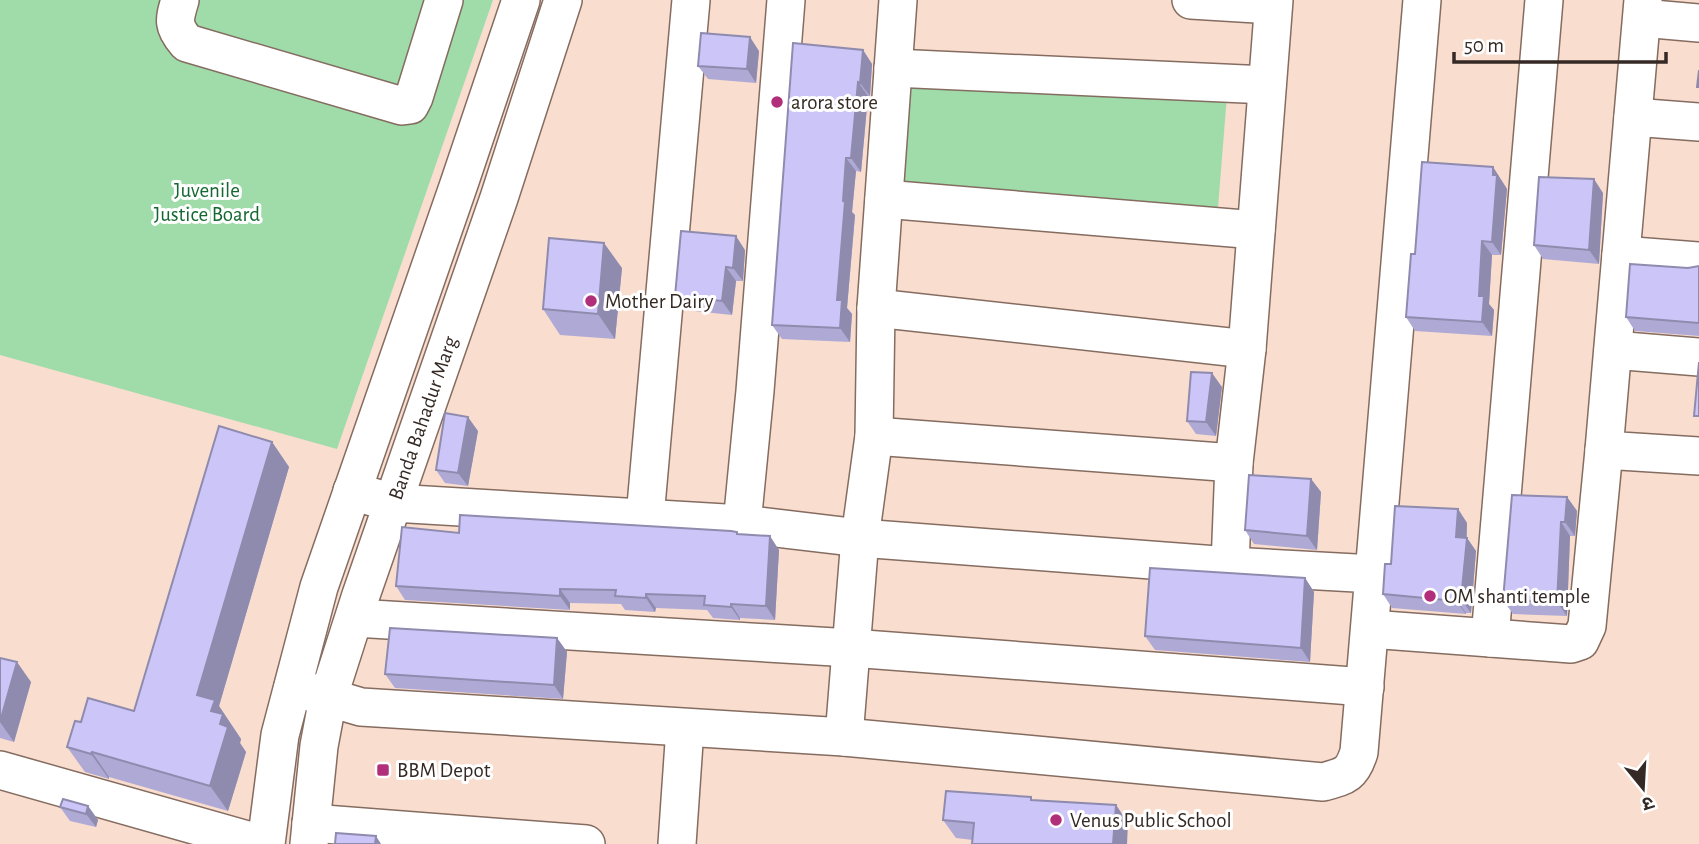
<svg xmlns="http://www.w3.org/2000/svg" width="1699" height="844" viewBox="0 0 1699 844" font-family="'Alegreya Sans','Noto Sans Devanagari',sans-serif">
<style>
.green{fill:#9fdcaa}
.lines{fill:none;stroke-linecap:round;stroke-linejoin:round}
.minor-casing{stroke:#856c60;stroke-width:40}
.minor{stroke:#fff;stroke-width:37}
.wall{fill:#afaad5}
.shaded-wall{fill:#8f8bae}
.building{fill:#ccc6f8;stroke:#8f8bae;stroke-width:2}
.poi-dot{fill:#b12f7a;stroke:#fff;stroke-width:2.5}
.labels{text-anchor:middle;stroke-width:6;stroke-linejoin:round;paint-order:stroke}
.poi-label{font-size:21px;fill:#342924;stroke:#fff;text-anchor:start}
.park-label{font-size:21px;fill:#156831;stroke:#fff}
.street-label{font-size:21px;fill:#342924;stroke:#fff}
</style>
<rect width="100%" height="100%" fill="#f9ddcf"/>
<!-- green -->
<g class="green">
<polygon points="0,0 493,0 337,449 0,355"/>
<polygon points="892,82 1227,95 1216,233 884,199"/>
</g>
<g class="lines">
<!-- minor casing -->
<g class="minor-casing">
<g id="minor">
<path d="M180,0C174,20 172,26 187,43L402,106L410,105L414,97L444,0"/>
<polyline points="1191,0 1273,5"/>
<polyline points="1643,0 1604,450 1699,456"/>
<polyline points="1642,18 1699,23"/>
<polyline points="893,68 1267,85"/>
<polyline points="1633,117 1699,122"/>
<polyline points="884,199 1256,230"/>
<polyline points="1621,255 1699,261"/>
<polyline points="876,308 1247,349"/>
<polyline points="1613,350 1699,357"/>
<polyline points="874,436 1234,463"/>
<polyline points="352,491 393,503 742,524 860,538 1230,566 1234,463 1247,349 1274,0"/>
<polyline points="645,517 691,0"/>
<polyline points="742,524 755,391 786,0"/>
<polyline points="1374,574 1422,0"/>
<polyline points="355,618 851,648 1365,687"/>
<polyline points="1370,629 1571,644 1580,641 1587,626 1604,450"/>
<polyline points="1490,638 1544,0"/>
<path d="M293,687L361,707L844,737L1323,782C1345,776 1352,775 1359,752L1374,574L1230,566"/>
<polyline points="844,737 860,538 874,436 876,308 898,0"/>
<polyline points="0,770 261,844"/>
<polyline points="311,823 586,844"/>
<polyline points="266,844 280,735 319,587 459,184 521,0"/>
<path id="s1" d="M309,844L319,746L328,698L361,595L499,198L563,0"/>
<polyline points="677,844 685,728"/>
</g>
</g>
<!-- minor -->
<use href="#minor" class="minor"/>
</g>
<!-- wall -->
<g class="wall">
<polygon points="863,50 872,64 870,96 868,96 861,172 856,171 852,212 855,215 847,308 852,314 850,342 782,339 772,325"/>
<polygon points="759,51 756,83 708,79 698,66"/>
<polygon points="1493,167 1507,189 1501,255 1492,255 1489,304 1494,310 1492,336 1415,331 1406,317 1415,254"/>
<polygon points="1603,193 1599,264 1543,259 1534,245"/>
<polygon points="745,250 743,281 736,281 732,315 685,310 675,296"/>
<polygon points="1699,266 1699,336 1635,331 1626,317 1688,268"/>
<polygon points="622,268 615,339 560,335 543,309"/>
<polygon points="1222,387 1216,436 1196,434 1187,421"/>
<polygon points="478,431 468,486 445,483 436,470"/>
<polygon points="272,442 289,467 219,706 241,739 240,743 246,752 228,811 109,777 109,779 85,772 67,747 81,722 134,711"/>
<polygon points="1311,479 1321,492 1317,550 1254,544 1245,530"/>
<polygon points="1567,497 1577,511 1575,536 1570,536 1567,616 1513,614 1503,600"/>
<polygon points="1458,509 1467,523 1467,538 1476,551 1471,613 1466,613 1466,614 1392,608 1383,594 1391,564"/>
<polygon points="459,533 739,534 779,550 775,620 740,618 740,620 713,618 707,610 656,608 655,612 625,610 621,604 570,603 570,610 405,600 396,586"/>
<polygon points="1305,578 1314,592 1310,662 1155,650 1145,636"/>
<polygon points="557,638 567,652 563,699 395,688 385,674"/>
<polygon points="0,658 31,682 14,742 0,738"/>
<polygon points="1033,800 1116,805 1128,823 973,840 956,838 943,820"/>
<polygon points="88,806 98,820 96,827 70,821 60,807"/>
</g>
<!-- shaded-wall -->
<g class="shaded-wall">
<polygon points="750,37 759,51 756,83 747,69"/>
<polygon points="863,50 872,64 870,96 860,83"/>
<polygon points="858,82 868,96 861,172 851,158"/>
<polygon points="846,158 856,171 852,212 855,215 847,308 852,314 850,342 840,328 837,300"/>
<polygon points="1493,167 1507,189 1501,255 1492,242"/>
<polygon points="1594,179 1603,193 1599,264 1589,250"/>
<polygon points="736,236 745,250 743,281 733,268"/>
<polygon points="1482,241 1492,255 1489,304 1494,310 1492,336 1482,322 1479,296"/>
<polygon points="604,243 622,268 615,339 598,314"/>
<polygon points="726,267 736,281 732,315 722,301"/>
<polygon points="1212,373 1222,387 1216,436 1206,422"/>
<polygon points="468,417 478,431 468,486 458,473"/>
<polygon points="272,442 289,467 219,706 241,739 240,743 246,752 228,811 210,786 197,695"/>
<polygon points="1311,479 1321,492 1317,550 1307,536"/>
<polygon points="1567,497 1577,511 1575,536 1565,522"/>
<polygon points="1458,509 1467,523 1466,544 1467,538 1476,551 1471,613 1461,599 1456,537"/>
<polygon points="1561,522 1570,536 1567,616 1557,602"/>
<polygon points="770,536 779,550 775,620 766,606"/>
<polygon points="1305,578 1314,592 1310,662 1301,648"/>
<polygon points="560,589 570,603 570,610 560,596"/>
<polygon points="646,594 656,608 655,612 646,598"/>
<polygon points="1456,599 1466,613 1466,614 1456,601"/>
<polygon points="731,604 740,618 740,620 731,607"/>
<polygon points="557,638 567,652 563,699 554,685"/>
<polygon points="17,662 31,682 14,742 0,722"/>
<polygon points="92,752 109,777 109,779 91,754"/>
<polygon points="1116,805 1128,823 1127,844 1113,844"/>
<polygon points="88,806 98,820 96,827 86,814"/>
<polygon points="376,836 381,844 375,844"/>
</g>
<!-- building -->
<g class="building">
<polygon points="701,33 750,37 747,69 698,66"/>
<polygon points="793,43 863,50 860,83 858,82 851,158 846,158 843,201 845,202 837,300 842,300 840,328 772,325"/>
<polygon points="1699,70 1699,87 1697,87"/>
<polygon points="1422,162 1493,167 1493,175 1497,175 1492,242 1482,241 1479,296 1484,296 1482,322 1406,317 1411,254 1415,254"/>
<polygon points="1539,177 1594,179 1589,250 1534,245"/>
<polygon points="681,231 736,236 733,268 726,267 722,301 675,296"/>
<polygon points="549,238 604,243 598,314 543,309"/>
<polygon points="1630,264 1688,268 1699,266 1699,323 1626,317"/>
<polygon points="1699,362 1699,416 1694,416"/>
<polygon points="1191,372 1212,373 1206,422 1187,421"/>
<polygon points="445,413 468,417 458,473 436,470"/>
<polygon points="219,426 272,442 197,695 215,700 211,711 223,714 220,724 228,727 210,786 92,752 91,754 67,747 75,721 81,722 88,698 134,711"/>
<polygon points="1249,475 1311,479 1307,536 1245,530"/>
<polygon points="1512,495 1567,497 1565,522 1561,522 1557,602 1503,600"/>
<polygon points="1395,506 1458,509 1456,537 1467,538 1461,599 1456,599 1456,601 1383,594 1385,564 1391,564"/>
<polygon points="460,515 731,531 737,532 737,534 770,536 766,606 731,604 731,607 704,605 705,596 646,594 646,598 615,596 616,590 560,589 560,596 396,586 402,527 459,533"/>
<polygon points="1150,568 1305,578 1301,648 1145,636"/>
<polygon points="390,628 557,638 554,685 385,674"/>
<polygon points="0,658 17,662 0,722"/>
<polygon points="946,791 1031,797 1031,800 1116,805 1113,844 972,844 974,823 943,820"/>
<polygon points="63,799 88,806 86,814 60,807"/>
<polygon points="336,833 376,836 375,844 335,844"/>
</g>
<!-- markers -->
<g class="poi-dot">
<circle cx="777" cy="102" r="7"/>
<circle cx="591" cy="301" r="7"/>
<circle cx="1430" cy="596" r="7"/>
<rect x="376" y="763" width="14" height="14" rx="3.5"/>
<circle cx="1056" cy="820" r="7"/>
</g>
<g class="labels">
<!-- poi labels -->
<g class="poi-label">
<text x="791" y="109">arora store</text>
<text x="605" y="308">Mother Dairy</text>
<text x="1444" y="603">OM shanti temple</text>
<text x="397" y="777">BBM Depot</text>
<text x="1070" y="827">Venus Public School</text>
</g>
<!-- park labels -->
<g class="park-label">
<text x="207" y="197">Juvenile<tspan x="207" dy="24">Justice Board</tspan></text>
</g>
<!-- street labels -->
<g class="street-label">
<text dy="7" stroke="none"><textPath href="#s1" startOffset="443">Banda Bahadur Marg</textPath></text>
</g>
</g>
<!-- north arrow -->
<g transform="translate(1643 788) rotate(162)" stroke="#ffffff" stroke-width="5" paint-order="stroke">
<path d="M0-5L12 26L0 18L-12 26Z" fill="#342924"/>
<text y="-10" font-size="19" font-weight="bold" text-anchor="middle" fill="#342924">उ</text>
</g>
<!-- scale -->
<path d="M1454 52v10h212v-10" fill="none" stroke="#342924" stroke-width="3.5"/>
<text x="1464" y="52" font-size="21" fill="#342924" stroke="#ffffff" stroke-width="5" paint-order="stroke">50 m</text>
</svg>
